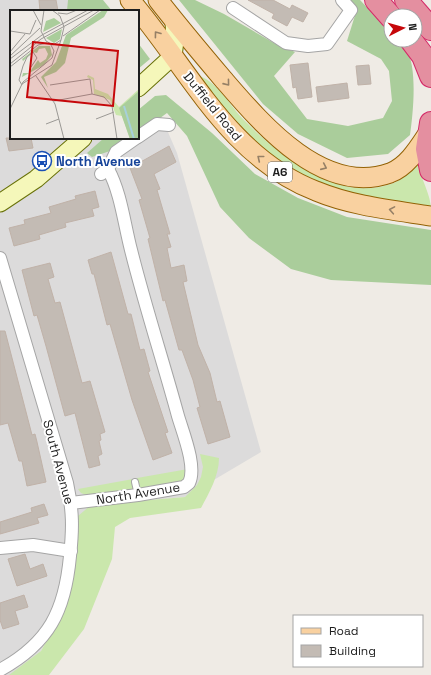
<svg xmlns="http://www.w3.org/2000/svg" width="431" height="675" viewBox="0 0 431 675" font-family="'Space Grotesk',sans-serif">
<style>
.residential{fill:#dcdbdb}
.grass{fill:#cae7ac}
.forest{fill:#aacd9b}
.building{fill:#c3bbb4;stroke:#c0b2a8}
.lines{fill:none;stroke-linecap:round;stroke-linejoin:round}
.lane-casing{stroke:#a5a5a5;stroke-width:8}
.street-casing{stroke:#a5a5a5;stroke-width:14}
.secondary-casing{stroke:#697209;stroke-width:19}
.primary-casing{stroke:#936205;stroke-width:21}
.highway-casing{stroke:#d42a68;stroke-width:24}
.lane{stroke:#fff;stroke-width:6}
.street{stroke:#fff;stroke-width:12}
.secondary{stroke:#f5f7ba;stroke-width:17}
.primary{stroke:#f9d1a0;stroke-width:19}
.highway{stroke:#e48fa0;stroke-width:22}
.oneway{stroke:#968066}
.labels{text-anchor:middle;stroke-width:4;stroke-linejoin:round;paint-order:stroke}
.shield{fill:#fff;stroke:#626262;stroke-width:1}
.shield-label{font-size:12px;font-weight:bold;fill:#1e1e1e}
.street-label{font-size:13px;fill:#1e1e1e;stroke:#fff}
.transit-label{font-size:13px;font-weight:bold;fill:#164399;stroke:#fff;text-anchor:start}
.inset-river{fill:none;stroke:#a7d0db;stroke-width:2}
.inset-road{fill:none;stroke:#9b9995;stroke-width:1}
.view{fill:#c6070a;fill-opacity:0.15;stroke:#c6070a;stroke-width:2}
.inset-edge{fill:none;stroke:#1e1e1e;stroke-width:2}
</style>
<rect width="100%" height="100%" fill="#efebe5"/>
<!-- residential -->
<polygon class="residential" points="0,0 72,0 72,11 11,11 11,138 109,138 110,149 161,116 177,153 261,452 185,497 91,505 73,583 59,623 40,652 10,675 0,675"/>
<!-- grass -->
<g class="grass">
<path d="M200,76C219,84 230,106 244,120C280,157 339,204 394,183C403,179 411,171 418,164C421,180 431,194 431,210L357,197L301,177L256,147L198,77Z"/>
<path d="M200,454L219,458C219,476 209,493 201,508L130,518L115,527L112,559L84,629L49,675H9L41,651L64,610L73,578L78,516L91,505L185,497L197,485L201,477L203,467Z"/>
<polygon points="188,469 184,480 177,483 139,491 137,478"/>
<polygon points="133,479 135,491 86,495 81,493 78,489"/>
</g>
<!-- forest -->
<g class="forest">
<polygon points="68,0 103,0 112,11 67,11"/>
<path d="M179,0H195L224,14L274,43L295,52L274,76L307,119L348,126L383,118L392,101L389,71L381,59L347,41L357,9L348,0H360L391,33V40H397C400,43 404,46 406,49C418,67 413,114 410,135L388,154L347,158L298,134L263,104Z"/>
<polygon points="138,43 150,59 138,69"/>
<polygon points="166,95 212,133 255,174 298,198 347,217 431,230 431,285 331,280 291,269 249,238 220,207 187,136 167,113 138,134 138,110 155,96"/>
<polygon points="104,138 132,138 119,148 92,157 87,153"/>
</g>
<!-- building -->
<g class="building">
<polygon points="39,0 56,0 58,11 40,11"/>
<polygon points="248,0 273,0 290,9 292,5 308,13 303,22 292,17 287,26 272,18 274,14"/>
<polygon points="308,63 312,97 298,99 296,87 293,88 290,65"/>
<polygon points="369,65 371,84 358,85 356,66"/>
<polygon points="347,83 349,98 318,102 316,87"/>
<polygon points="6,138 31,138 33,148 9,151"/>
<polygon points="169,146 176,162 154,174 160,189 157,190 170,234 167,234 171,247 167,248 171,268 184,265 187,281 183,282 198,345 210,373 217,402 220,401 230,437 208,444 197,408 200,407 193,380 182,350 179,350 165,300 163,301 148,239 150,238 139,200 142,199 130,168"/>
<polygon points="95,191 99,207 92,209 94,216 65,223 66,227 39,235 40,239 14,246 9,228 25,224 24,220 51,213 49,207 76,199 75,196"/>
<polygon points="111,252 128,314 131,314 140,350 144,349 150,371 148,372 168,432 165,433 172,453 153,460 132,400 110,324 107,325 94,274 92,274 88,260"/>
<polygon points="50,263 54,277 48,279 55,303 60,302 82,383 90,381 105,432 100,434 101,440 99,441 102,454 98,456 100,465 89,468 75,413 65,416 46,346 37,315 34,316 22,270"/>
<polygon points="0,331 5,331 32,435 35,434 37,442 46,482 27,486 22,461 19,461 8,423 0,425"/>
<polygon points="44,504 48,515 37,518 39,523 0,534 0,522 32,512 31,508"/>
<polygon points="25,554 30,569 43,564 47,576 17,586 8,559"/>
<polygon points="24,595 28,607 15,611 19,624 3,629 0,620 0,603"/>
</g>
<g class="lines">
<!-- lane casing -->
<g class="lane-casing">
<polyline id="lane" points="135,482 138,495"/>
</g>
<!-- street casing -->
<g class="street-casing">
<g id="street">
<polyline points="233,8 286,43 308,46 327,44 351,10 342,0"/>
<polyline points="138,137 157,124 169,125"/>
<polyline points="101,174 108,169 116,152 136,138"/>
<path d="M0,258L67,483C73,511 73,528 70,556C65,611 49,643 0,670"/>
<path d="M71,503L138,495L184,487L189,483C197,467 183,433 178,416C163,361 145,306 131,250C124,223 121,193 108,169"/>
<polyline points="0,548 33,545 71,551"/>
</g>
</g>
<!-- secondary casing -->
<g class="secondary-casing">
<g id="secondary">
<polyline points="173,56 175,41 174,21"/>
<polyline points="138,88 173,56"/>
<polyline points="0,203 36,179 83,138"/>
</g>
</g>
<!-- primary casing -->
<g class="primary-casing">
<g id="primary">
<path d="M130,0C188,67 228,157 316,191C352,206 392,210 431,216"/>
<path d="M158,0C179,27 201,53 223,79C261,123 323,197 390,173C408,166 419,147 429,132"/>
</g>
</g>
<!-- highway casing -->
<g class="highway-casing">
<g id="highway">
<polyline points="376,0 391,17"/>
<polyline points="406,0 431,29"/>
<polyline points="411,40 423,56 431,76"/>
<polyline points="431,123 427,149 431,170"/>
</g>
</g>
<!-- lane -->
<use href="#lane" class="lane"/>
<!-- street -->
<use href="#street" class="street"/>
<!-- secondary -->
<use href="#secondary" class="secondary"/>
<!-- primary -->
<use href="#primary" class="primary"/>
<!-- highway -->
<use href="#highway" class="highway"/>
</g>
<!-- one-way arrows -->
<defs><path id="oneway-chevron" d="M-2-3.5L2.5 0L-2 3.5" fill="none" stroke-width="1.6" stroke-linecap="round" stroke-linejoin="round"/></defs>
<g class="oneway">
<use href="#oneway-chevron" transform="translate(157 34) rotate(-127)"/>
<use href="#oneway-chevron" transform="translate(227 83) rotate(51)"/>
<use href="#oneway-chevron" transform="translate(260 158) rotate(-141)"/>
<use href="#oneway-chevron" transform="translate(324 167) rotate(24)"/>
<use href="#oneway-chevron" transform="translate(392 210) rotate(-170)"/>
</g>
<!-- icons -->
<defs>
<g id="bus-ring" transform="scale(1)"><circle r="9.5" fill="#fff" stroke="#1a4fb4" stroke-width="1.5"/><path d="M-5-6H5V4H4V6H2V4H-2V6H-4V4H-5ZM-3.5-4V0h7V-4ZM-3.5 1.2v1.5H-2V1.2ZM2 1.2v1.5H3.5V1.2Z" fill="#1a4fb4"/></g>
</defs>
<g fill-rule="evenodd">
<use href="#bus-ring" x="42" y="161"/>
</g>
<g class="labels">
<!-- shield labels -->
<rect class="shield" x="268" y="162" width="24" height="20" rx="3"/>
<g class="shield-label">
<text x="280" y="176">A6</text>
</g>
<!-- street labels -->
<g class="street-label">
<text transform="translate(213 106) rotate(51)" y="5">Duffield Road</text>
<text transform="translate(59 462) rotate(75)" y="5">South Avenue</text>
<text transform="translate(138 493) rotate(-9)" y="5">North Avenue</text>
</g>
<!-- transit labels -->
<g class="transit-label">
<text x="56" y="166">North Avenue</text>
</g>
</g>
<!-- overview -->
<g transform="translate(10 10)">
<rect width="129" height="129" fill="#efebe5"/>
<path d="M78,65L84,68L85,79L98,84L109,97L129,79V129H120L112,106L106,105L100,90L84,84L83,70L77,67Z" fill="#cae7ac"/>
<path d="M93,0H98L94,7L61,28L55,53L46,62L34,67L38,78L31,67L46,52L56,25ZM44,8L51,13L33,22L36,11ZM52,19L50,29L44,33L36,28ZM29,36H40L42,45L34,55L12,67L13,63H19L28,50L30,53L36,49L38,44L35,38L29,39L27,43L23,42L13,51L12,49ZM129,81V129H120L109,98Z" fill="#aacd9b"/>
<path class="inset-river" d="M114,96L124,129"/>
<path class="inset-road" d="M23,0L31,15M34,0L31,21L36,31L43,35L51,30L54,17L50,6L42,0M48,3L57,4L67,0M0,21L20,24L26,10M53,26L90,0M0,42L15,24M0,46L30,18M0,49L32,25L78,0M0,54L31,29L84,0M0,57L28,35L37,33M26,66L45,94L54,129M12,74L42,55L51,30M12,75L9,70L13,56L17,47L23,42L27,48L21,57M40,75L80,69L82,84M44,91L82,84L94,87L102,96L107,129M0,99L13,72L42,48L44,41L41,35M86,109L104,102M36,114L49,109"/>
<path class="view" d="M23,32L108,41L103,96L17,87Z"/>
<rect width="129" height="129" class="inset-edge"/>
</g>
<!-- legend -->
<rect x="293" y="615" width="130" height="52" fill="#ffffff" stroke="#a5a5a5"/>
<rect x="301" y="628" width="20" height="6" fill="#f9d1a0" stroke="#a5a5a5"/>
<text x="329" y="635" font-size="12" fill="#1e1e1e">Road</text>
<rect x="301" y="645" width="20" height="12" fill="#c3bbb4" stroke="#a5a5a5"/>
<text x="329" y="655" font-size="12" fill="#1e1e1e">Building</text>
<!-- north arrow -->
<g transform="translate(403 28) rotate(84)"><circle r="19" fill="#ffffff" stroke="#a5a5a5"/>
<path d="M0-3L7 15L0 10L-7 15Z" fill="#c6070a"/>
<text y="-6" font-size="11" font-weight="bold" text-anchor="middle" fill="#1e1e1e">N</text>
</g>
</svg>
